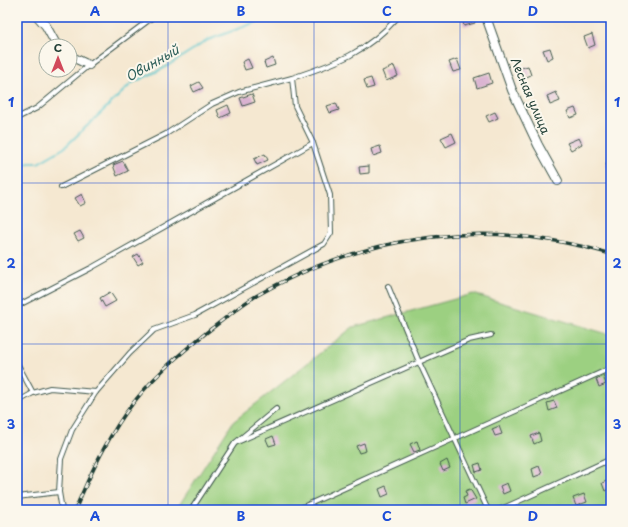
<svg xmlns="http://www.w3.org/2000/svg" width="628" height="527" viewBox="0 0 628 527" font-family="'Playpen Sans',sans-serif">
<style>
.green{fill:#9cd081;stroke:#5e865a}
.lines{fill:none;stroke-linecap:round;stroke-linejoin:round}
.stream{stroke:#58c6cd;stroke-width:2}
.building{fill:#d9b1d0}
.lane-casing{stroke:#3f574c;stroke-width:6}
.street-casing{stroke:#3f574c;stroke-width:10}
.lane{stroke:#fff;stroke-width:4}
.street{stroke:#fff;stroke-width:8}
.rail-casing{stroke:#1f3d34;stroke-width:3.5}
.rail{stroke:#fbf7ec;stroke-width:2;stroke-dasharray:6;stroke-linecap:butt}
.grid{fill:none;stroke:#1d4ed8;stroke-width:1;stroke-opacity:0.55}
.labels{text-anchor:middle;stroke-width:4;stroke-linejoin:round;paint-order:stroke}
.street-label{font-size:12px;fill:#1f3d34;stroke:#fbf7ec}
.water-label{font-size:13px;font-style:italic;fill:#2d5f5a;stroke:#fbf7ec}
.neatline{fill:none;stroke:#1d4ed8;stroke-width:1.5}
.grid-label{font-size:13px;text-anchor:middle;font-weight:bold;fill:#1d4ed8}
</style>
<rect width="100%" height="100%" fill="#fbf7ec"/>
<filter id="ink" filterUnits="userSpaceOnUse"><feTurbulence type="fractalNoise" baseFrequency=".025" numOctaves="2"/><feDisplacementMap in="SourceGraphic" scale="8" xChannelSelector="R" yChannelSelector="G"/><feConvolveMatrix kernelMatrix="1 2 1 2 8 2 1 2 1" color-interpolation-filters="sRGB"/></filter>
<filter id="wash" filterUnits="userSpaceOnUse"><feTurbulence type="fractalNoise" baseFrequency=".012" numOctaves="4" result="noise"/><feDisplacementMap in="SourceGraphic" scale="16" xChannelSelector="R" yChannelSelector="G"/><feGaussianBlur stdDeviation="0.9" result="paint"/><feColorMatrix in="noise" values="0 0 0 0 0 0 0 0 0 0 0 0 0 0 0 0 0 1.4 0 .05"/><feComposite in="paint" operator="in"/></filter>
<g filter="url(#wash)">
<rect width="100%" height="100%" fill="#f5e8d1"/>
<!-- green -->
<polygon class="green" points="473,294 611,335 611,510 176,510 233,422 353,327"/>
<g class="lines">
<!-- stream -->
<polyline class="stream" points="17,168 29,163 38,163 64,148 132,83 164,68 208,40 270,17"/>
</g>
<g id="blocks">
<!-- building -->
<g class="building">
<polygon points="465,17 473,17 475,23 464,26 462,18"/>
<polygon points="501,17 514,17 503,21"/>
<polygon points="592,34 595,45 588,48 584,37"/>
<polygon points="550,48 553,57 547,60 543,50"/>
<polygon points="273,58 275,65 266,68 264,62"/>
<polygon points="248,59 252,68 245,70 242,62"/>
<polygon points="457,59 461,70 453,72 449,62"/>
<polygon points="394,66 398,76 386,81 382,71"/>
<polygon points="528,66 531,75 522,79 518,69"/>
<polygon points="489,73 492,83 477,88 474,78"/>
<polygon points="371,78 374,87 367,89 364,80"/>
<polygon points="199,82 203,88 194,92 191,86"/>
<polygon points="556,92 560,101 550,105 547,96"/>
<polygon points="252,94 255,102 243,106 240,98"/>
<polygon points="336,103 339,110 330,113 327,106"/>
<polygon points="228,105 231,113 220,118 217,110"/>
<polygon points="575,108 578,115 570,118 567,111"/>
<polygon points="495,112 498,118 489,122 486,116"/>
<polygon points="452,133 456,142 446,147 441,138"/>
<polygon points="579,138 582,144 571,150 567,143"/>
<polygon points="380,146 382,153 373,156 371,149"/>
<polygon points="265,154 268,160 257,165 254,159"/>
<polygon points="123,161 128,171 117,176 113,165"/>
<polygon points="611,161 611,171 609,171 606,164"/>
<polygon points="369,166 369,173 360,174 359,167"/>
<polygon points="82,194 86,203 80,206 75,198"/>
<polygon points="80,231 84,238 78,241 74,234"/>
<polygon points="138,254 143,262 138,265 133,257"/>
<polygon points="110,292 116,301 105,307 100,298"/>
<polygon points="603,376 606,384 599,387 596,379"/>
<polygon points="554,401 557,408 549,411 547,403"/>
<polygon points="499,426 502,434 495,436 492,429"/>
<polygon points="539,433 541,441 534,444 531,436"/>
<polygon points="273,436 276,444 269,446 266,439"/>
<polygon points="417,441 420,450 414,452 410,444"/>
<polygon points="364,443 366,451 359,453 356,446"/>
<polygon points="447,460 450,468 443,471 440,464"/>
<polygon points="480,463 482,470 476,472 474,465"/>
<polygon points="539,466 542,474 534,477 532,469"/>
<polygon points="611,479 611,488 605,491 602,483"/>
<polygon points="507,483 510,491 503,494 500,486"/>
<polygon points="386,486 389,494 382,497 379,489"/>
<polygon points="470,489 476,499 465,504 463,498 467,496 465,491"/>
<polygon points="584,494 587,502 576,506 573,498"/>
</g>
</g>
</g>
<g filter="url(#ink)">
<use href="#blocks" fill-opacity="0" stroke="#3f574c" stroke-width="1"/>
<g class="lines">
<!-- lane casing -->
<g class="lane-casing">
<g id="lane">
<polyline points="17,118 37,108 89,65 153,17"/>
<polyline points="61,187 166,134 212,104 239,92 292,78"/>
<polyline points="388,286 419,362 488,510"/>
<polyline points="17,306 91,268 313,143"/>
<polyline points="17,363 33,393"/>
<polyline points="17,402 33,393 50,388 96,392"/>
<polyline points="235,443 469,340 491,335"/>
<polyline points="17,497 59,492"/>
<path d="M62,510L59,492L61,459L72,430L96,392L130,353L154,330L195,315L324,244L331,233L330,195L313,143L295,106L292,78C337,63 366,53 398,17"/>
<polyline points="191,510 235,443 276,409"/>
<polyline points="296,510 611,368"/>
<polyline points="499,510 611,459"/>
</g>
</g>
<!-- street casing -->
<g class="street-casing">
<g id="street">
<polyline points="38,17 46,26 57,46"/>
<polyline points="486,17 512,90 538,145 558,181"/>
<polyline points="70,56 89,65"/>
</g>
</g>
<!-- lane -->
<use href="#lane" class="lane"/>
<!-- street -->
<use href="#street" class="street"/>
<!-- rail casing -->
<g class="rail-casing">
<path id="rail" d="M75,510C89,477 104,444 125,414C148,381 179,354 211,329C226,318 240,305 256,296C366,233 489,217 611,254"/>
</g>
<!-- rail -->
<use href="#rail" class="rail"/>
</g>
</g>
<!-- grid -->
<path class="grid" d="M168,17V510M314,17V510M460,17V510M17,183H611M17,344H611"/>
<g class="labels">
<!-- street labels -->
<g class="street-label">
<text transform="translate(530 96) rotate(67)" y="4">Лесная улица</text>
</g>
<!-- water labels -->
<g class="water-label">
<text transform="translate(152 63) rotate(-30)" y="5">Овинный</text>
</g>
</g>
<!-- margin -->
<rect width="628" height="527" fill="none" stroke="#fbf7ec" stroke-width="44"/>
<!-- north arrow -->
<g transform="translate(58 58)"><circle r="19" fill="#fbf7ec" stroke="#a3ada2"/>
<path d="M0-3L7 15L0 10L-7 15Z" fill="#d1495b"/>
<text y="-6" font-size="11" font-weight="bold" text-anchor="middle" fill="#1f3d34">С</text>
</g>
<rect x="22" y="22" width="584" height="483" class="neatline"/>
<g class="grid-label">
<text x="95" y="16">A</text>
<text x="241" y="16">B</text>
<text x="387" y="16">C</text>
<text x="533" y="16">D</text>
<text x="11" y="107">1</text>
<text x="617" y="107">1</text>
<text x="11" y="268">2</text>
<text x="617" y="268">2</text>
<text x="11" y="429">3</text>
<text x="617" y="429">3</text>
<text x="95" y="521">A</text>
<text x="241" y="521">B</text>
<text x="387" y="521">C</text>
<text x="533" y="521">D</text>
</g>
</svg>
